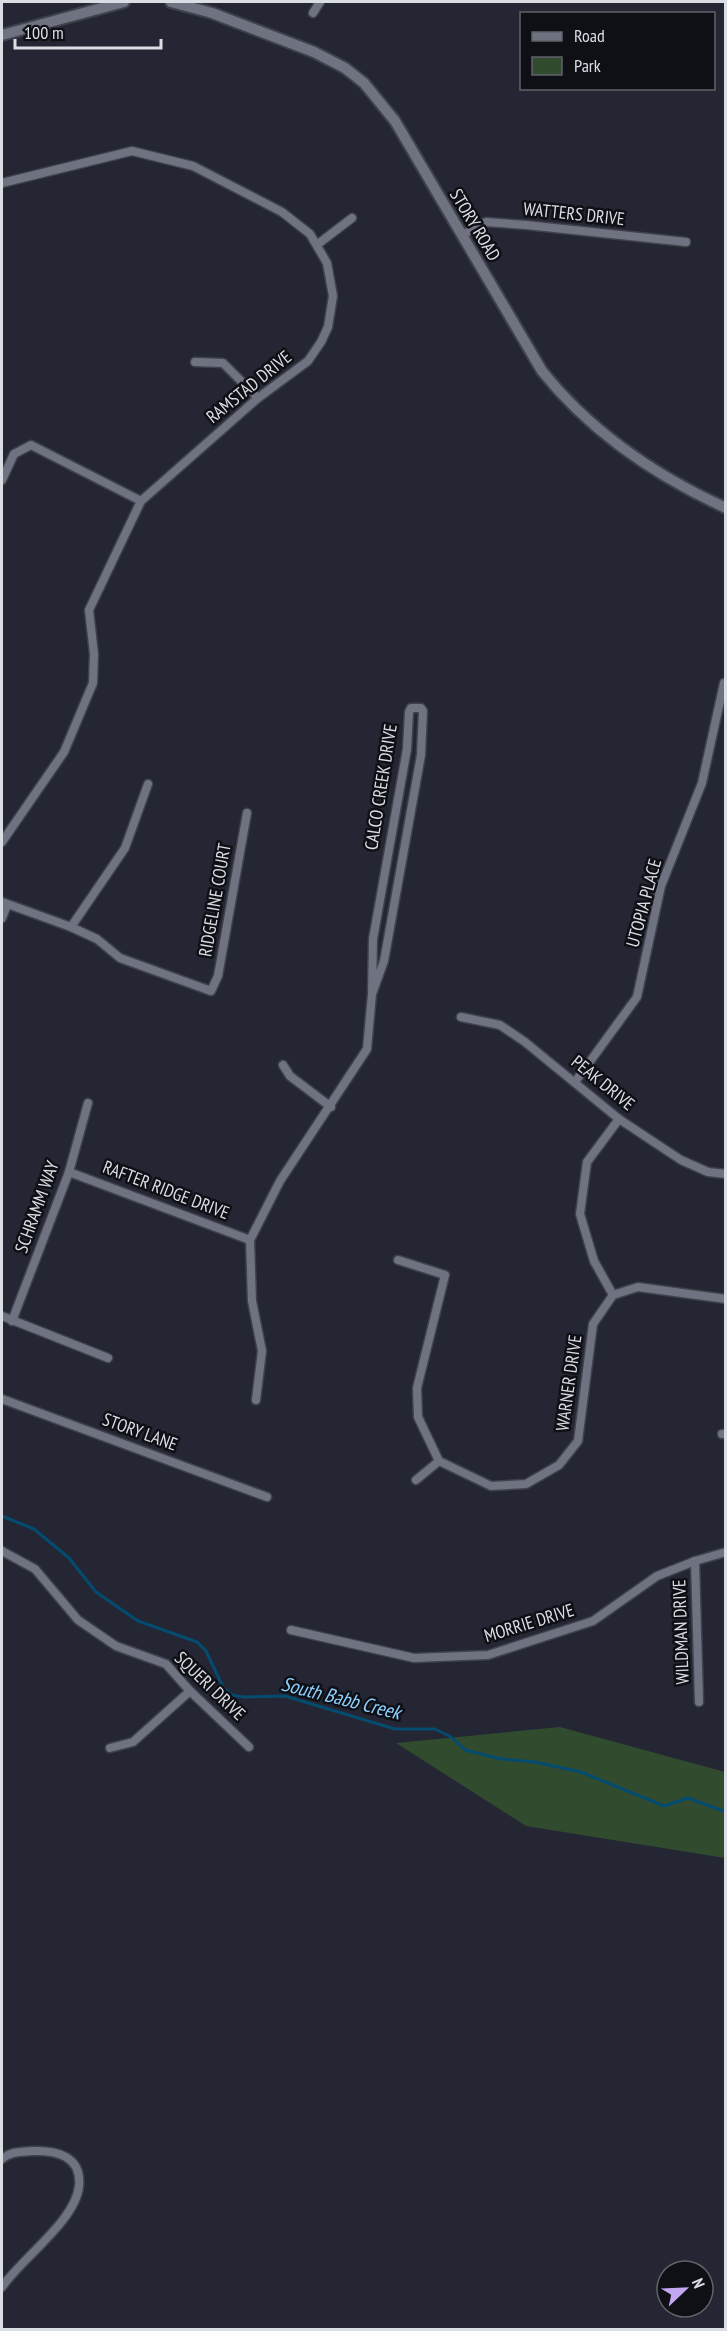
<svg xmlns="http://www.w3.org/2000/svg" width="727" height="2331" viewBox="0 0 727 2331" font-family="'PT Sans Narrow',sans-serif">
<style>
.green{fill:#314b2f}
.lines{fill:none;stroke-linecap:round;stroke-linejoin:round}
.stream{stroke:#044b70;stroke-width:3}
.minor-casing{stroke:#3f414b;stroke-width:11}
.tertiary-casing{stroke:#3f414b;stroke-width:14}
.minor{stroke:#6f7281;stroke-width:8}
.tertiary{stroke:#6f7281;stroke-width:10}
.labels{text-anchor:middle;stroke-width:5;stroke-linejoin:round;paint-order:stroke}
.street-label{font-size:18px;fill:#dbdde5;stroke:#0f1016}
.water-label{font-size:20px;font-style:italic;fill:#8ccefd;stroke:#0f1016}
</style>
<rect width="100%" height="100%" fill="#242733"/>
<!-- green -->
<polygon class="green" points="560,1727 725,1772 725,1858 526,1826 396,1743"/>
<g class="lines">
<!-- stream -->
<polyline class="stream" points="2,1516 34,1529 69,1558 96,1592 138,1621 197,1642 206,1651 223,1687 232,1695 244,1697 285,1696 395,1729 435,1729 451,1737 465,1750 501,1759 535,1762 581,1772 664,1806 688,1798 726,1812"/>
<!-- minor casing -->
<g class="minor-casing">
<g id="minor">
<polyline points="313,13 320,2"/>
<polyline points="2,183 132,151 193,166 282,212 310,234 327,263 333,296 328,327 321,342 308,361 258,398 141,501 89,610 94,654 93,683 64,752 2,842"/>
<polyline points="462,235 486,222 526,225 686,242"/>
<polyline points="318,244 352,218"/>
<polyline points="195,362 223,363 258,398"/>
<polyline points="2,480 14,454 31,445 141,501"/>
<polyline points="2,902 71,927 97,939 120,958 211,991 218,976 247,813"/>
<polyline points="2,918 7,905"/>
<polyline points="71,927 125,848 148,784"/>
<polyline points="461,1017 500,1025 525,1042 619,1119 681,1160 708,1172 726,1174"/>
<polyline points="283,1065 290,1076 331,1107"/>
<polyline points="575,1082 637,997 661,886 702,783 724,683"/>
<polyline points="69,1172 250,1240"/>
<polyline points="398,1260 445,1275 417,1388 418,1417 439,1461 491,1486 526,1484 559,1465 578,1441 593,1324 613,1295 638,1287 726,1299"/>
<polyline points="613,1295 594,1261 580,1214 587,1162 619,1119"/>
<polyline points="2,1316 108,1358"/>
<polyline points="12,1321 69,1172 88,1103"/>
<polyline points="2,1399 267,1497"/>
<polyline points="256,1400 262,1351 252,1301 250,1240 280,1181 367,1049 372,994 373,939 407,749 409,712 411,708 421,708 423,711 421,755 384,961 372,994"/>
<polyline points="722,1434 726,1434"/>
<polyline points="416,1480 439,1461"/>
<polyline points="2,1551 35,1569 78,1620 116,1646 166,1664 190,1691 249,1747"/>
<polyline points="695,1561 699,1702"/>
<polyline points="291,1630 414,1658 488,1655 593,1621 657,1576 695,1561 726,1552"/>
<polyline points="110,1748 133,1742 190,1691"/>
<path d="M2,2159C11,2151 21,2152 32,2151C56,2150 82,2156 79,2186C76,2220 22,2258 2,2287"/>
</g>
</g>
<!-- tertiary casing -->
<g class="tertiary-casing">
<g id="tertiary">
<path d="M171,2L212,13L314,52L345,68L364,83L395,121L542,371C590,431 656,476 726,508"/>
<polyline points="2,35 124,2"/>
</g>
</g>
<!-- minor -->
<use href="#minor" class="minor"/>
<!-- tertiary -->
<use href="#tertiary" class="tertiary"/>
</g>
<g class="labels">
<!-- street labels -->
<g class="street-label">
<text transform="translate(574 214) rotate(6)" y="6">WATTERS DRIVE</text>
<text transform="translate(475 225) rotate(59)" y="6">STORY ROAD</text>
<text transform="translate(249 387) rotate(-39)" y="6">RAMSTAD DRIVE</text>
<text transform="translate(381 787) rotate(-81)" y="6">CALCO CREEK DRIVE</text>
<text transform="translate(215 900) rotate(-80)" y="6">RIDGELINE COURT</text>
<text transform="translate(644 903) rotate(-75)" y="6">UTOPIA PLACE</text>
<text transform="translate(603 1083) rotate(39)" y="6">PEAK DRIVE</text>
<text transform="translate(166 1190) rotate(21)" y="6">RAFTER RIDGE DRIVE</text>
<text transform="translate(37 1207) rotate(-70)" y="6">SCHRAMM WAY</text>
<text transform="translate(569 1383) rotate(-82)" y="6">WARNER DRIVE</text>
<text transform="translate(140 1432) rotate(20)" y="6">STORY LANE</text>
<text transform="translate(529 1623) rotate(-17)" y="6">MORRIE DRIVE</text>
<text transform="translate(681 1632) rotate(-92)" y="6">WILDMAN DRIVE</text>
<text transform="translate(210 1686) rotate(44)" y="6">SQUERI DRIVE</text>
</g>
<!-- water labels -->
<g class="water-label">
<text transform="translate(341 1698) rotate(14)" y="7">South Babb Creek</text>
</g>
</g>
<!-- border -->
<rect width="727" height="2331" fill="none" stroke="#dbdde5" stroke-width="6"/>
<!-- legend -->
<rect x="520" y="12" width="195" height="78" fill="#0f1016" stroke="#616269" stroke-width="1.5"/>
<rect x="532" y="32" width="30" height="9" fill="#6f7281" stroke="#616269" stroke-width="1.5"/>
<text x="574" y="42" font-size="18" fill="#dbdde5">Road</text>
<rect x="532" y="57" width="30" height="18" fill="#314b2f" stroke="#616269" stroke-width="1.5"/>
<text x="574" y="72" font-size="18" fill="#dbdde5">Park</text>
<!-- north arrow -->
<g transform="translate(685 2289) rotate(67)"><circle r="28" fill="#0f1016" stroke="#616269" stroke-width="1.5"/>
<path d="M0-4.5L10 22L0 15L-10 22Z" fill="#c2a8f3"/>
<text y="-9" font-size="16" font-weight="bold" text-anchor="middle" fill="#dbdde5">N</text>
</g>
<!-- scale -->
<path d="M15 39v9h146v-9" fill="none" stroke="#dbdde5" stroke-width="3"/>
<text x="24" y="39" font-size="18" fill="#dbdde5" stroke="#0f1016" stroke-width="4.5" paint-order="stroke">100 m</text>
</svg>
